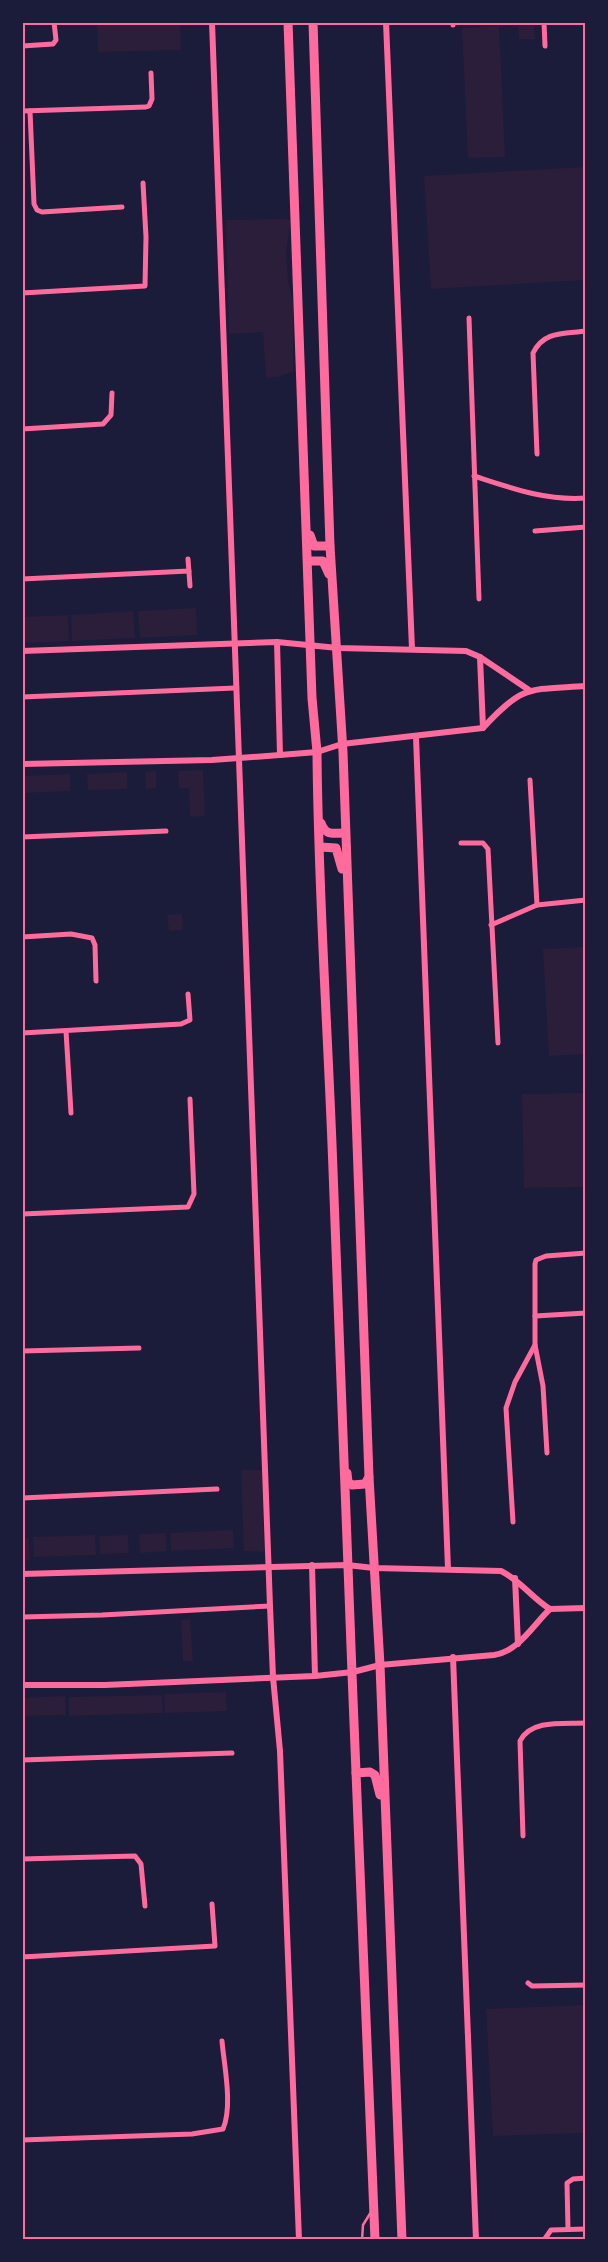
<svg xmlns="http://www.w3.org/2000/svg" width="608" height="2262" viewBox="0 0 608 2262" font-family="'Open Sans',sans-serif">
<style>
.green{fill:#2a1e3b}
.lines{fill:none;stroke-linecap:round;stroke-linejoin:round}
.service{stroke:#ff6b9d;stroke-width:2.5}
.minor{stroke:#ff6b9d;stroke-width:5}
.tertiary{stroke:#ff6b9d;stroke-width:6}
.primary{stroke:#ff6b9d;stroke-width:9}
.neatline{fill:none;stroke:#ff6b9d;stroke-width:2}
</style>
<rect width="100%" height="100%" fill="#1b1b3a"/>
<!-- green -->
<g class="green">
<polygon points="97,23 180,23 181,50 98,52"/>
<polygon points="499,26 505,157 468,158 462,28"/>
<polygon points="518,26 534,26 535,39 519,39"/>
<polygon points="585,167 585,280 431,289 424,176"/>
<polygon points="285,219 291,220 286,252 288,281 293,301 293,371 278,377 266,378 263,332 229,334 226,220"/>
<polygon points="196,608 197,635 140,638 138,611"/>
<polygon points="133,611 135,638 72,641 71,615"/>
<polygon points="68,615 69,641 23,643 23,617"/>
<polygon points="203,770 205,816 190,817 189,788 179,788 178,771"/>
<polygon points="156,771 156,788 146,789 145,772"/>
<polygon points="127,772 127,789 88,790 87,774"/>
<polygon points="70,774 70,791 23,793 23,776"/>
<polygon points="182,914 183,930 169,931 167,915"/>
<polygon points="585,947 585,1054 549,1056 543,949"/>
<polygon points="585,1093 585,1187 524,1188 522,1094"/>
<polygon points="241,1470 262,1470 264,1552 244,1551"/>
<polygon points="233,1530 234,1548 171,1551 170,1533"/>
<polygon points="166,1533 167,1551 140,1553 139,1534"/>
<polygon points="95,1535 96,1555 34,1557 33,1537"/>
<polygon points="128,1535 129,1553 100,1554 99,1536"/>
<polygon points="29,1538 30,1560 23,1560 23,1539"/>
<polygon points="190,1619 193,1661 183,1661 181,1620"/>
<polygon points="226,1692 227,1711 165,1713 164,1694"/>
<polygon points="162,1695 163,1713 69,1716 69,1697"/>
<polygon points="65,1696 66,1715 23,1716 23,1698"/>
<polygon points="585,2005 585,2133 493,2136 486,2009"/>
</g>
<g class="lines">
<!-- service -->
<polyline class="service" points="362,2240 363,2225 371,2212"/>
<!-- minor -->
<g class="minor">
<polyline points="453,22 453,25"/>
<polyline points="544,22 545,46"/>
<polyline points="22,46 53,44 56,40 54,22"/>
<polyline points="22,111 146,107 149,106 152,99 151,73"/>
<polyline points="30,111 34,204 37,210 42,212 122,207"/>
<polyline points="22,293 145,286 146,237 143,183"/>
<polyline points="469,318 479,599"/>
<polyline points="22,429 103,424 111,415 112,393"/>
<path d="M537,454L533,353C544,331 563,334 586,331"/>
<path d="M474,476C511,488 546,501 586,498"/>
<polyline points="535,531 586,527"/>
<polyline points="188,559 190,586"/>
<polyline points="22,579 189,571"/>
<polyline points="22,697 235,688"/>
<polyline points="530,780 537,905"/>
<polyline points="22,837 166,831"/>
<polyline points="461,843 483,843 488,849 498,1043"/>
<polyline points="491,925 537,905 586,900"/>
<polyline points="22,937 71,934 92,938 95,945 96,981"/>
<polyline points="66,1031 71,1113"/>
<polyline points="22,1033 181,1024 190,1020 188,994"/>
<polyline points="22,1214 188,1207 194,1194 190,1099"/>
<polyline points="535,1316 586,1313"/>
<polyline points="22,1351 139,1348"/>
<polyline points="547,1453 543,1386 535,1345 535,1264 536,1260 546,1256 586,1253"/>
<polyline points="22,1498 217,1489"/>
<polyline points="513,1522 506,1408 515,1382 535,1345"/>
<polyline points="22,1617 102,1615 270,1606"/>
<polyline points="22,1760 232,1753"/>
<path d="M523,1836L520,1741C531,1719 564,1724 586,1723"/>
<polyline points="22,1859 135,1856 141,1864 145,1906"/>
<polyline points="22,1957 215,1946 212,1904"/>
<polyline points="528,1983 532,1986 586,1985"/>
<path d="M22,2140L192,2134L223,2129C233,2106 224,2065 222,2041"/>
<polyline points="568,2229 567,2183 573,2179 586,2178"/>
<polyline points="544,2240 551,2230 586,2229"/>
</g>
<!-- tertiary -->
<g class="tertiary">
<polyline points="212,22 270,1606 273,1677 280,1751 299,2240"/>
<polyline points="386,22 412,649"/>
<polyline points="277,642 280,755"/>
<polyline points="22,651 277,642 338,648 466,651 480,657 529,690"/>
<polyline points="480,657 483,728"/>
<polyline points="416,737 448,1569"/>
<path d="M22,764L212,760L280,755L317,752L342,744L483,728C523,684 529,690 586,686"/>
<polyline points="312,1565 315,1676"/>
<path d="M22,1574L347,1565L374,1568L501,1571C520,1580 532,1598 550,1609"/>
<polyline points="515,1578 518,1644"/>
<polyline points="550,1609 586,1608"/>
<polyline points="453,1657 476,2240"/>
<path d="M22,1685H105L315,1676L353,1672L380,1665L494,1655C518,1652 533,1625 550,1609"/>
</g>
<!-- primary -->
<g class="primary">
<path d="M288,22L312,698L317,752C318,891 328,1031 333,1170C346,1527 360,1883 375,2240"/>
<polyline points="313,22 330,546 343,752 369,1477 380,1665 402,2240"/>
<polyline points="310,535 314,546 330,546"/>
<polyline points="308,561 323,561 329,574"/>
<path d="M321,823C326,836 332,833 345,833"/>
<polyline points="320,847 336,848 342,869"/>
<polyline points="347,1473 348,1482 352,1485 365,1484 369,1477"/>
<polyline points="356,1773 370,1772 375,1775 380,1795"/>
</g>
</g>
<!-- border -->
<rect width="608" height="2262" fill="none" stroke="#1b1b3a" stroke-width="48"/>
<rect x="24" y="24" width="560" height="2214" class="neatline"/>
</svg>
